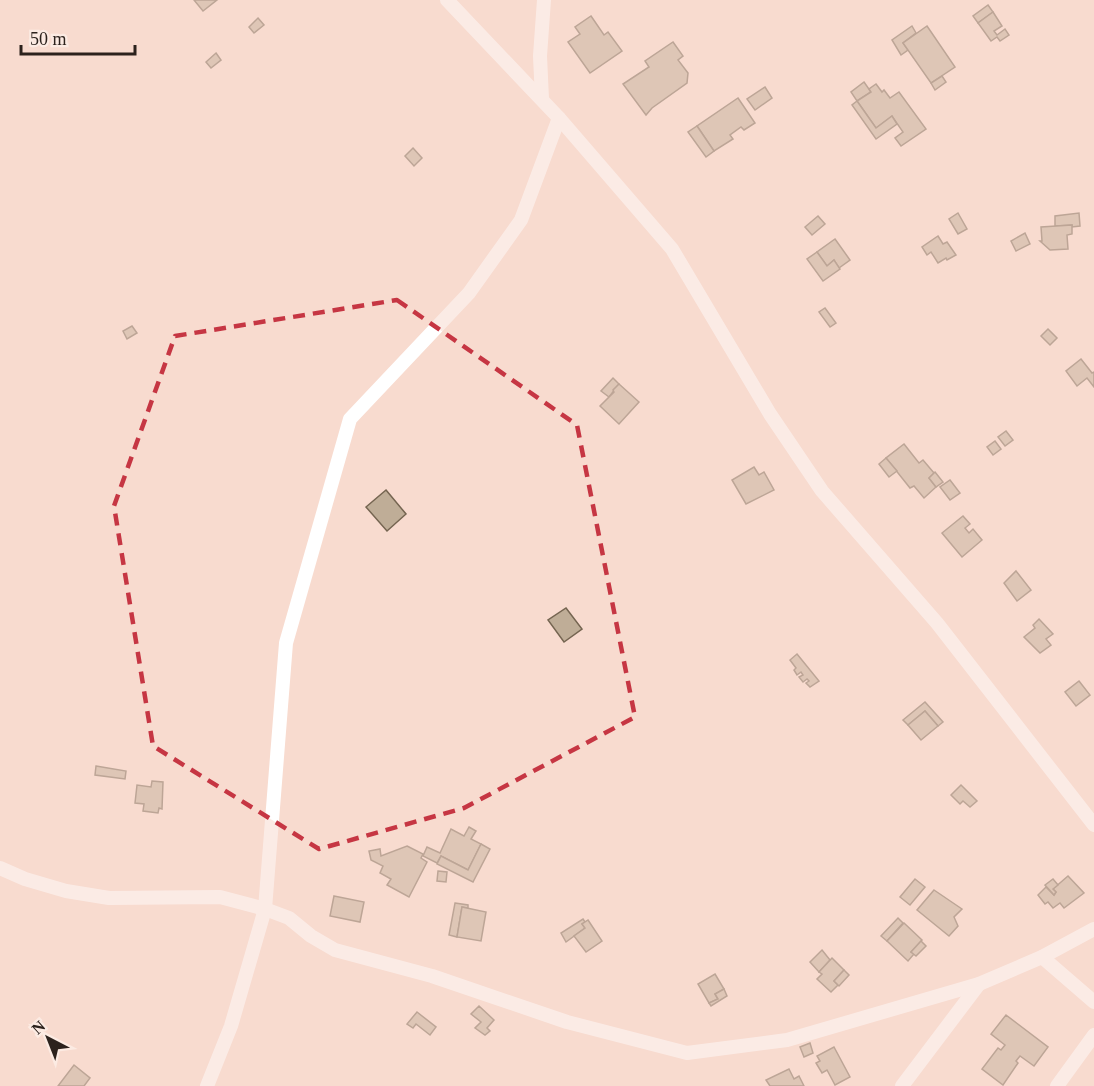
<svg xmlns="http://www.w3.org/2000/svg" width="1094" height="1086" viewBox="0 0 1094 1086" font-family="Georgia,serif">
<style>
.building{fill:#bfad97;stroke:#756551;stroke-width:1.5}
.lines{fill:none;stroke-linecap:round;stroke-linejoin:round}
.street{stroke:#fff;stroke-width:14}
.marked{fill:none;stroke:#c63643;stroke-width:4.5;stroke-dasharray:12 8;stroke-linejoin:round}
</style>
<rect width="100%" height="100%" fill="#f8dbcf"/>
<!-- building -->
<g class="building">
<polygon points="194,0 217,0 203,11"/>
<polygon points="988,5 993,12 978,23 973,16"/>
<polygon points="993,12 1002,26 994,31 997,35 1005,29 1009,35 1000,41 997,37 991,41 978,23"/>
<polygon points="591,16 604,35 608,32 622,51 590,73 568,42 580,34 575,27"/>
<polygon points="258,18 264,25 254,33 249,27"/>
<polygon points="912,26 916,33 903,43 908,50 901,55 892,40"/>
<polygon points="927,26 955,67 931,83 903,43"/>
<polygon points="673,42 683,56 678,60 688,73 687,83 652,108 646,115 623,84 649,67 645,61"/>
<polygon points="216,53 221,60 211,68 206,62"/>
<polygon points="942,76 946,82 935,90 931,83"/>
<polygon points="864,82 871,92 857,101 851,92"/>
<polygon points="876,84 882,92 884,90 890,98 899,92 926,129 901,146 895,138 903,132 892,116 876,128 857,101 871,92 869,89"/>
<polygon points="765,87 772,98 755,110 747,99"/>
<polygon points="738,98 755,123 744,130 741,127 730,135 733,139 714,151 697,126"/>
<polygon points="857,101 876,128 892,116 897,124 876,139 852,105"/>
<polygon points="697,126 714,151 706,157 688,132"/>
<polygon points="413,148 422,158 414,166 405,156"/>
<polygon points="958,213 967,229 958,234 949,219"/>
<polygon points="1079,213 1080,226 1072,227 1072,225 1055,226 1055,216"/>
<polygon points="818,216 825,224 812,235 805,227"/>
<polygon points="1072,225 1072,234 1067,235 1068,249 1050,250 1040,241 1042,241 1041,227"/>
<polygon points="1025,233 1030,244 1016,251 1011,241"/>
<polygon points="938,236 943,244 947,242 956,255 947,260 946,258 938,263 931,252 927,255 922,247"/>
<polygon points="835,239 850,260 839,268 834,260 827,266 817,252"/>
<polygon points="817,252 827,266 834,260 840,269 823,281 807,259"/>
<polygon points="825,308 836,323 830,327 819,312"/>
<polygon points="132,326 137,333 127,339 123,331"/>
<polygon points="1048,329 1057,338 1050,345 1041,336"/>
<polygon points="1081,359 1092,373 1094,372 1094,387 1087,378 1077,386 1066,371"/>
<polygon points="613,378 619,384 609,397 601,391"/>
<polygon points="619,384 639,402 619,424 600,406 614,392 613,390"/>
<polygon points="1006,431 1013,440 1005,446 998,437"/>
<polygon points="995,441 1001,449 993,455 987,447"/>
<polygon points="904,444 919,463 923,460 934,473 929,478 936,487 924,498 914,486 910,488 886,458"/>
<polygon points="886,458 897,471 889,477 879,464"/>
<polygon points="754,467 759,475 764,472 774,490 746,504 732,480"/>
<polygon points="935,472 943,482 936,487 929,478"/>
<polygon points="950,480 960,493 950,500 940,487"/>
<polygon points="386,490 406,514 387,531 366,507"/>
<polygon points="963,516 970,524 965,528 969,533 973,529 982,540 962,557 942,533"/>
<polygon points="1016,571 1031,590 1017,601 1004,583"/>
<polygon points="566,608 582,629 564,642 548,620"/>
<polygon points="1039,619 1053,634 1046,639 1051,645 1040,653 1024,637 1035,628 1033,625"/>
<polygon points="797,654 819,681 810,687 806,683 809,681 807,679 803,682 799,677 803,675 801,672 797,675 794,670 796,668 790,660"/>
<polygon points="1079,681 1090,695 1076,706 1065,692"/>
<polygon points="925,702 943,722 938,726 925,711 908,725 903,720"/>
<polygon points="925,711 938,726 921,740 908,725"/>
<polygon points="96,766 126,771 125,779 95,775"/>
<polygon points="152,781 163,782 162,809 159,808 158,813 143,811 144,804 135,803 137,785 151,787"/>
<polygon points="961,785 977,801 970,807 963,801 960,804 951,795"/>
<polygon points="469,827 476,831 471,839 481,844 468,870 441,856 437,863 423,856 427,847 440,853 451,829 464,836"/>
<polygon points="481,844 490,849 473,882 437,864 441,856 468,870"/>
<polygon points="407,846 423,854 421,858 427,862 409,897 387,885 391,879 380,873 383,866 371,860 369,851 380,849 381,856"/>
<polygon points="438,871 447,872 446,882 437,881"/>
<polygon points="1068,876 1084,893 1064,908 1060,903 1053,908 1048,902 1045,904 1038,895 1046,887 1054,895 1056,892 1053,889"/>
<polygon points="915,879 925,887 910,905 900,897"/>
<polygon points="1053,879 1058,885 1053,889 1056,892 1054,895 1045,885"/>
<polygon points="934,890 962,909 954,917 958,926 949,936 917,910"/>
<polygon points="334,896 364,902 360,922 330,916"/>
<polygon points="455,903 468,905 468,908 462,907 457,937 449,935"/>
<polygon points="462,907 486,912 481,941 457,937"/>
<polygon points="898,918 903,923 887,941 881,936"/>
<polygon points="583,919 585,922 582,924 585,928 566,942 561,933"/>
<polygon points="588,920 602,941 586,952 574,936 585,928 582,924"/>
<polygon points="904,923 922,940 911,952 914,954 908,961 887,941"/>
<polygon points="921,941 926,946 916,956 911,952"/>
<polygon points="822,950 830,960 819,972 810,962"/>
<polygon points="832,958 844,970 834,981 838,985 831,992 817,979 822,974 819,972"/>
<polygon points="844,970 849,975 839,986 834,981"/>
<polygon points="715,974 724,989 715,994 718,999 709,1003 698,984"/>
<polygon points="724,989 727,996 711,1006 709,1003 718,999 715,994"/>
<polygon points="479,1006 494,1020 487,1028 490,1031 485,1035 475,1028 481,1022 471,1014"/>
<polygon points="417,1012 436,1027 430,1035 416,1024 413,1028 407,1024"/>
<polygon points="1006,1015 1048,1047 1034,1066 1020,1056 1016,1061 1018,1063 1003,1085 982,1069 998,1048 1001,1050 1005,1045 991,1034"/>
<polygon points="810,1043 813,1053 804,1057 800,1047"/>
<polygon points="834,1047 850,1077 835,1085 827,1070 822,1073 816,1063 820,1061 817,1056"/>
<polygon points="74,1065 90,1078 84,1086 58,1086"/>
<polygon points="789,1069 794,1079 799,1076 804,1086 770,1086 766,1080"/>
</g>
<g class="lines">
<!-- street -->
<g class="street">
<polyline points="542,99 540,56 544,0"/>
<polyline points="559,118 672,249 770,414 822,491 937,623 1094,825"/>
<polyline points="0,868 25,879 66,891 109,898 220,897 265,909 289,918 311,936 335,950 432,976 567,1022 687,1053 787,1040 979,984 1042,957 1094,929"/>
<polyline points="1042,957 1094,1002"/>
<polyline points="207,1086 231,1026 265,909 286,643 350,419 469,293 521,220 559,118 447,0"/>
<polyline points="902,1086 979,984"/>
<polyline points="1057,1086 1094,1035"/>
</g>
</g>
<!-- marked area -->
<path d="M0 0H1094V1086H0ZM397,300L577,425L635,717L464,808L319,849L153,746L114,506L175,336Z" fill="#f8dbcf" fill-opacity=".55" fill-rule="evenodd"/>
<path class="marked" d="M397,300L577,425L635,717L464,808L319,849L153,746L114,506L175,336Z"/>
<!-- north arrow -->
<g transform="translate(48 1038) rotate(318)" stroke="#fcebe3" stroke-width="4.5" paint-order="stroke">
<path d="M0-4.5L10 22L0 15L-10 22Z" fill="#2c221d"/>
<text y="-9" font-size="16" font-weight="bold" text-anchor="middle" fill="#2c221d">N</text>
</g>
<!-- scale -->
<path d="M21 45v9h114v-9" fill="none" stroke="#2c221d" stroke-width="3"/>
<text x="30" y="45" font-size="18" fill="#2c221d" stroke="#fcebe3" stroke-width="4.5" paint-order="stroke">50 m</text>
</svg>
